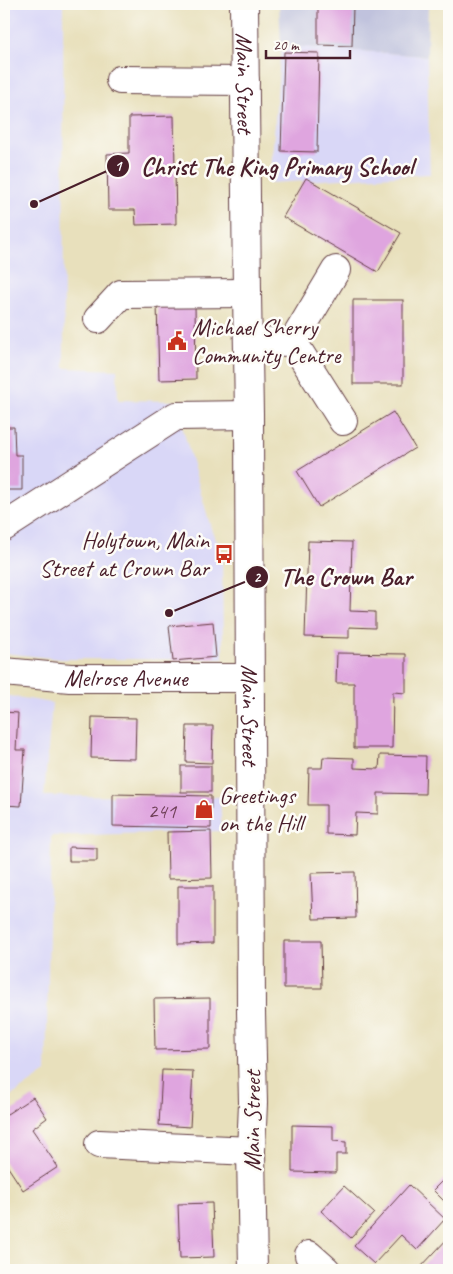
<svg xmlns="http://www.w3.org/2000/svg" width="453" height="1274" viewBox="0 0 453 1274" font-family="Caveat,sans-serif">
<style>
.built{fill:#d9d7f7}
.industrial{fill:#c0c2dd}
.building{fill:#dfa5df}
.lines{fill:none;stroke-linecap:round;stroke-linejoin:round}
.minor-casing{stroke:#623c41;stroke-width:30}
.major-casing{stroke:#623c41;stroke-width:30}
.minor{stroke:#fff;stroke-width:28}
.major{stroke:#fff;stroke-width:28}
.labels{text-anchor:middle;stroke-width:5;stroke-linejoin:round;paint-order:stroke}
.number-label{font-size:21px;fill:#6f4058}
.street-label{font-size:24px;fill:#4a1f2b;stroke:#fdfcf7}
.poi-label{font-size:24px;fill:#4a1f2b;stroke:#fdfcf7;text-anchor:start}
.leader{fill:none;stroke:#4a1f2b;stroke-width:2}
.callout-dot{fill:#4a1f2b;stroke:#fdfcf7;stroke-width:2}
.mark-label{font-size:15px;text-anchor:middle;font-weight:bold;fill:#fff}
.callout-label{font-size:25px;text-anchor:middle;font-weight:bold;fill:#4a1f2b;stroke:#fdfcf7;stroke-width:5;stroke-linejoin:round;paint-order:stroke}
</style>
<rect width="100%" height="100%" fill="#fdfcf7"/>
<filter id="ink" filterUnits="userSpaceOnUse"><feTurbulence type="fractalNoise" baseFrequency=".02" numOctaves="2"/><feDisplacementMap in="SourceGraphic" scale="10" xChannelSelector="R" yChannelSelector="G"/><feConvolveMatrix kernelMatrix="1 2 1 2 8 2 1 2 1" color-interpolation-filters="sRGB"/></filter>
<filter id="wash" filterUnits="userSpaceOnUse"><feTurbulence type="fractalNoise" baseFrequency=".0096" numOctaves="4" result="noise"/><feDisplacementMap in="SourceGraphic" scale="20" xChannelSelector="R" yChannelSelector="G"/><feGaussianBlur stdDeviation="1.12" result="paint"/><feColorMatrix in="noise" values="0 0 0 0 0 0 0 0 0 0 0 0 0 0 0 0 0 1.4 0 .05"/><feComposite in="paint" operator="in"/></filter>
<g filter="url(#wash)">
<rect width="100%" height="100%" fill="#e8e0bc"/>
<!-- built -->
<g class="built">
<polygon points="4,4 63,4 64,368 117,370 118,400 175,401 212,532 222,551 223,659 61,659 4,653"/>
<polygon points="281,45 427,56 430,174 270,183"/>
<polygon points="4,695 52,703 44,796 220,797 222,831 51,836 46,1072 4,1101"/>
</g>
<!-- industrial -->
<polygon class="industrial" points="279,4 428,4 427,56 281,45"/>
<g id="blocks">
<!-- building -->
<g class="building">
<polygon points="318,6 353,6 352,46 318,45"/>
<polygon points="284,52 319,53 317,152 281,151"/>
<polygon points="174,116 176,224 136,225 135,210 108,210 107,154 129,153 129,117"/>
<polygon points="306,178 401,233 378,272 283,217"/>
<rect x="353" y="300" width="50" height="84"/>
<polygon points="195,303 196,379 159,380 157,304"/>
<polygon points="4,403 7,403 6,427 14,427 15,455 22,455 22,490 4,490"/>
<polygon points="393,412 415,448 319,507 297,471"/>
<polygon points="308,541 352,542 350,611 375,612 375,628 349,627 349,638 305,637"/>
<polygon points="213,622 216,657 173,661 169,626"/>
<polygon points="337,653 406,654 406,693 393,692 392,748 354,748 354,683 336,683"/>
<polygon points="4,712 18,713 16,750 25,750 21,806 4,805"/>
<polygon points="92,717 136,718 135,759 91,758"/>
<polygon points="187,726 213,726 212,763 186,762"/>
<polygon points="380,755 426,756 425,794 378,793 378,814 356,813 355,835 326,834 326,805 308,805 309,768 322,768 323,757 354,758 354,768 379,769"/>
<rect x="181" y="766" width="30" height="26"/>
<polygon points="113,794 211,796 211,828 113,826"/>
<polygon points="211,831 212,878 168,879 167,832"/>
<polygon points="69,847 97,848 97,861 69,861"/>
<polygon points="355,872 356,918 313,919 311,873"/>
<polygon points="178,886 213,886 213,943 178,944"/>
<polygon points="284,941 321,941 322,988 284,988"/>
<polygon points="210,998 210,1049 155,1050 154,999"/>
<polygon points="162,1070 193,1071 190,1127 159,1125"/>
<polygon points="33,1097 47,1118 32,1129 58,1167 23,1190 4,1161 4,1116"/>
<polygon points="292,1125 333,1126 333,1141 346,1142 346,1154 336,1154 336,1173 292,1172"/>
<polygon points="449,1174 449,1206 433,1190"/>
<polygon points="409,1185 445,1219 417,1250 401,1235 374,1264 354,1246"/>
<polygon points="344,1186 374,1213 351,1238 321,1211"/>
<polygon points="212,1203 214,1257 180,1258 178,1204"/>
<polygon points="449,1237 449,1270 423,1270 420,1268"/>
</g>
</g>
</g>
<g filter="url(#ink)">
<use href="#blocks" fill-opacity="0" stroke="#623c41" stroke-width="1"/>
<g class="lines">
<!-- minor casing -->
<g class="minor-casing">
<g id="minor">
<polyline points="120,80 245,81"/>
<polyline points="98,319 121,294 247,293"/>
<polyline points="249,341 293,342 336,270"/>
<polyline points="293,342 343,421"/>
<polyline points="4,527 176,416 249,415"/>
<path id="s1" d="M4,672L70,678H249"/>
<polyline points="99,1144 251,1151"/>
<polyline points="309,1255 326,1270"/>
</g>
</g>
<!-- major casing -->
<g class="major-casing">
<g id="major">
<path id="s2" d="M244,4L247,293L249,415L251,1012L253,1103L251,1151L253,1270"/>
</g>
</g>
<!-- minor -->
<use href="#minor" class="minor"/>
<!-- major -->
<use href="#major" class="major"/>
</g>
</g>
<!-- icons -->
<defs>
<g id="civic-bare" transform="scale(1.5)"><path d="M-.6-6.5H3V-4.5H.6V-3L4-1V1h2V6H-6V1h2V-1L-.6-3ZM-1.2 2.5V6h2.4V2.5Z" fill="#c8321e" stroke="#fdfcf7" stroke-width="2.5" paint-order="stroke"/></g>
<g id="bus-bare" transform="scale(1.5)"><path d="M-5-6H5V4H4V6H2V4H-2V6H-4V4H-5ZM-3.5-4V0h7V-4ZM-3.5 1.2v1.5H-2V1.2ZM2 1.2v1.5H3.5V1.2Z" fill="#c8321e" stroke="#fdfcf7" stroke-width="2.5" paint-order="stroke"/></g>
<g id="shop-bare" transform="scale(1.5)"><path d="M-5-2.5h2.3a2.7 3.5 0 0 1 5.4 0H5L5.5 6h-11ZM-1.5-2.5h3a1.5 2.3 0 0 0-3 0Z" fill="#c8321e" stroke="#fdfcf7" stroke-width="2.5" paint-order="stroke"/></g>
</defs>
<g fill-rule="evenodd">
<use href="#civic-bare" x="177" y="341"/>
<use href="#bus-bare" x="224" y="554"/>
<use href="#shop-bare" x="204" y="809"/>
</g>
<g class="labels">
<!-- number labels -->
<g class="number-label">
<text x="162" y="818">241</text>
</g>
<!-- street labels -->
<g class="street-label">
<text dy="8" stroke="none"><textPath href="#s2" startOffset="79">Main Street</textPath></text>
<text dy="8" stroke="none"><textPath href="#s1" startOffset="122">Melrose Avenue</textPath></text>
<text dy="8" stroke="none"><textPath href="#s2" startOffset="711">Main Street</textPath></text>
<text transform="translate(252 1121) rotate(-90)" y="8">Main Street</text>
</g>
<!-- poi labels -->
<g class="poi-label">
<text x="192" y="335">Michael Sherry<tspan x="192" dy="28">Community Centre</tspan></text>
<text x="209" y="548" text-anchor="end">Holytown, Main<tspan x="209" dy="28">Street at Crown Bar</tspan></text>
<text x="219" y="803">Greetings<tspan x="219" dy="28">on the Hill</tspan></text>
</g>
</g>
<!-- callouts -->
<path class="leader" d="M34 204L118 166M169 613L257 577"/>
<g class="callout-dot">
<circle cx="34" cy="204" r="5"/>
<circle cx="169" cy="613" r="5"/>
<circle cx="118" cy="166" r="12"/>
<circle cx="257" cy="577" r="12"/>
</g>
<g class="mark-label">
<text x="118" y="171">1</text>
<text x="257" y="582">2</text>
</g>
<g class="callout-label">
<text x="277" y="175">Christ The King Primary School</text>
<text x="346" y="585">The Crown Bar</text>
</g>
<!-- margin -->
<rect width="453" height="1274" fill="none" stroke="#fdfcf7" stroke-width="20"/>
<!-- scale -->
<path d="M266 50v8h84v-8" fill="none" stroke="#4a1f2b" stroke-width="2.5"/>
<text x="273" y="50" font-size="15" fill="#4a1f2b" stroke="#fdfcf7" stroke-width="4" paint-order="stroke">20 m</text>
</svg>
